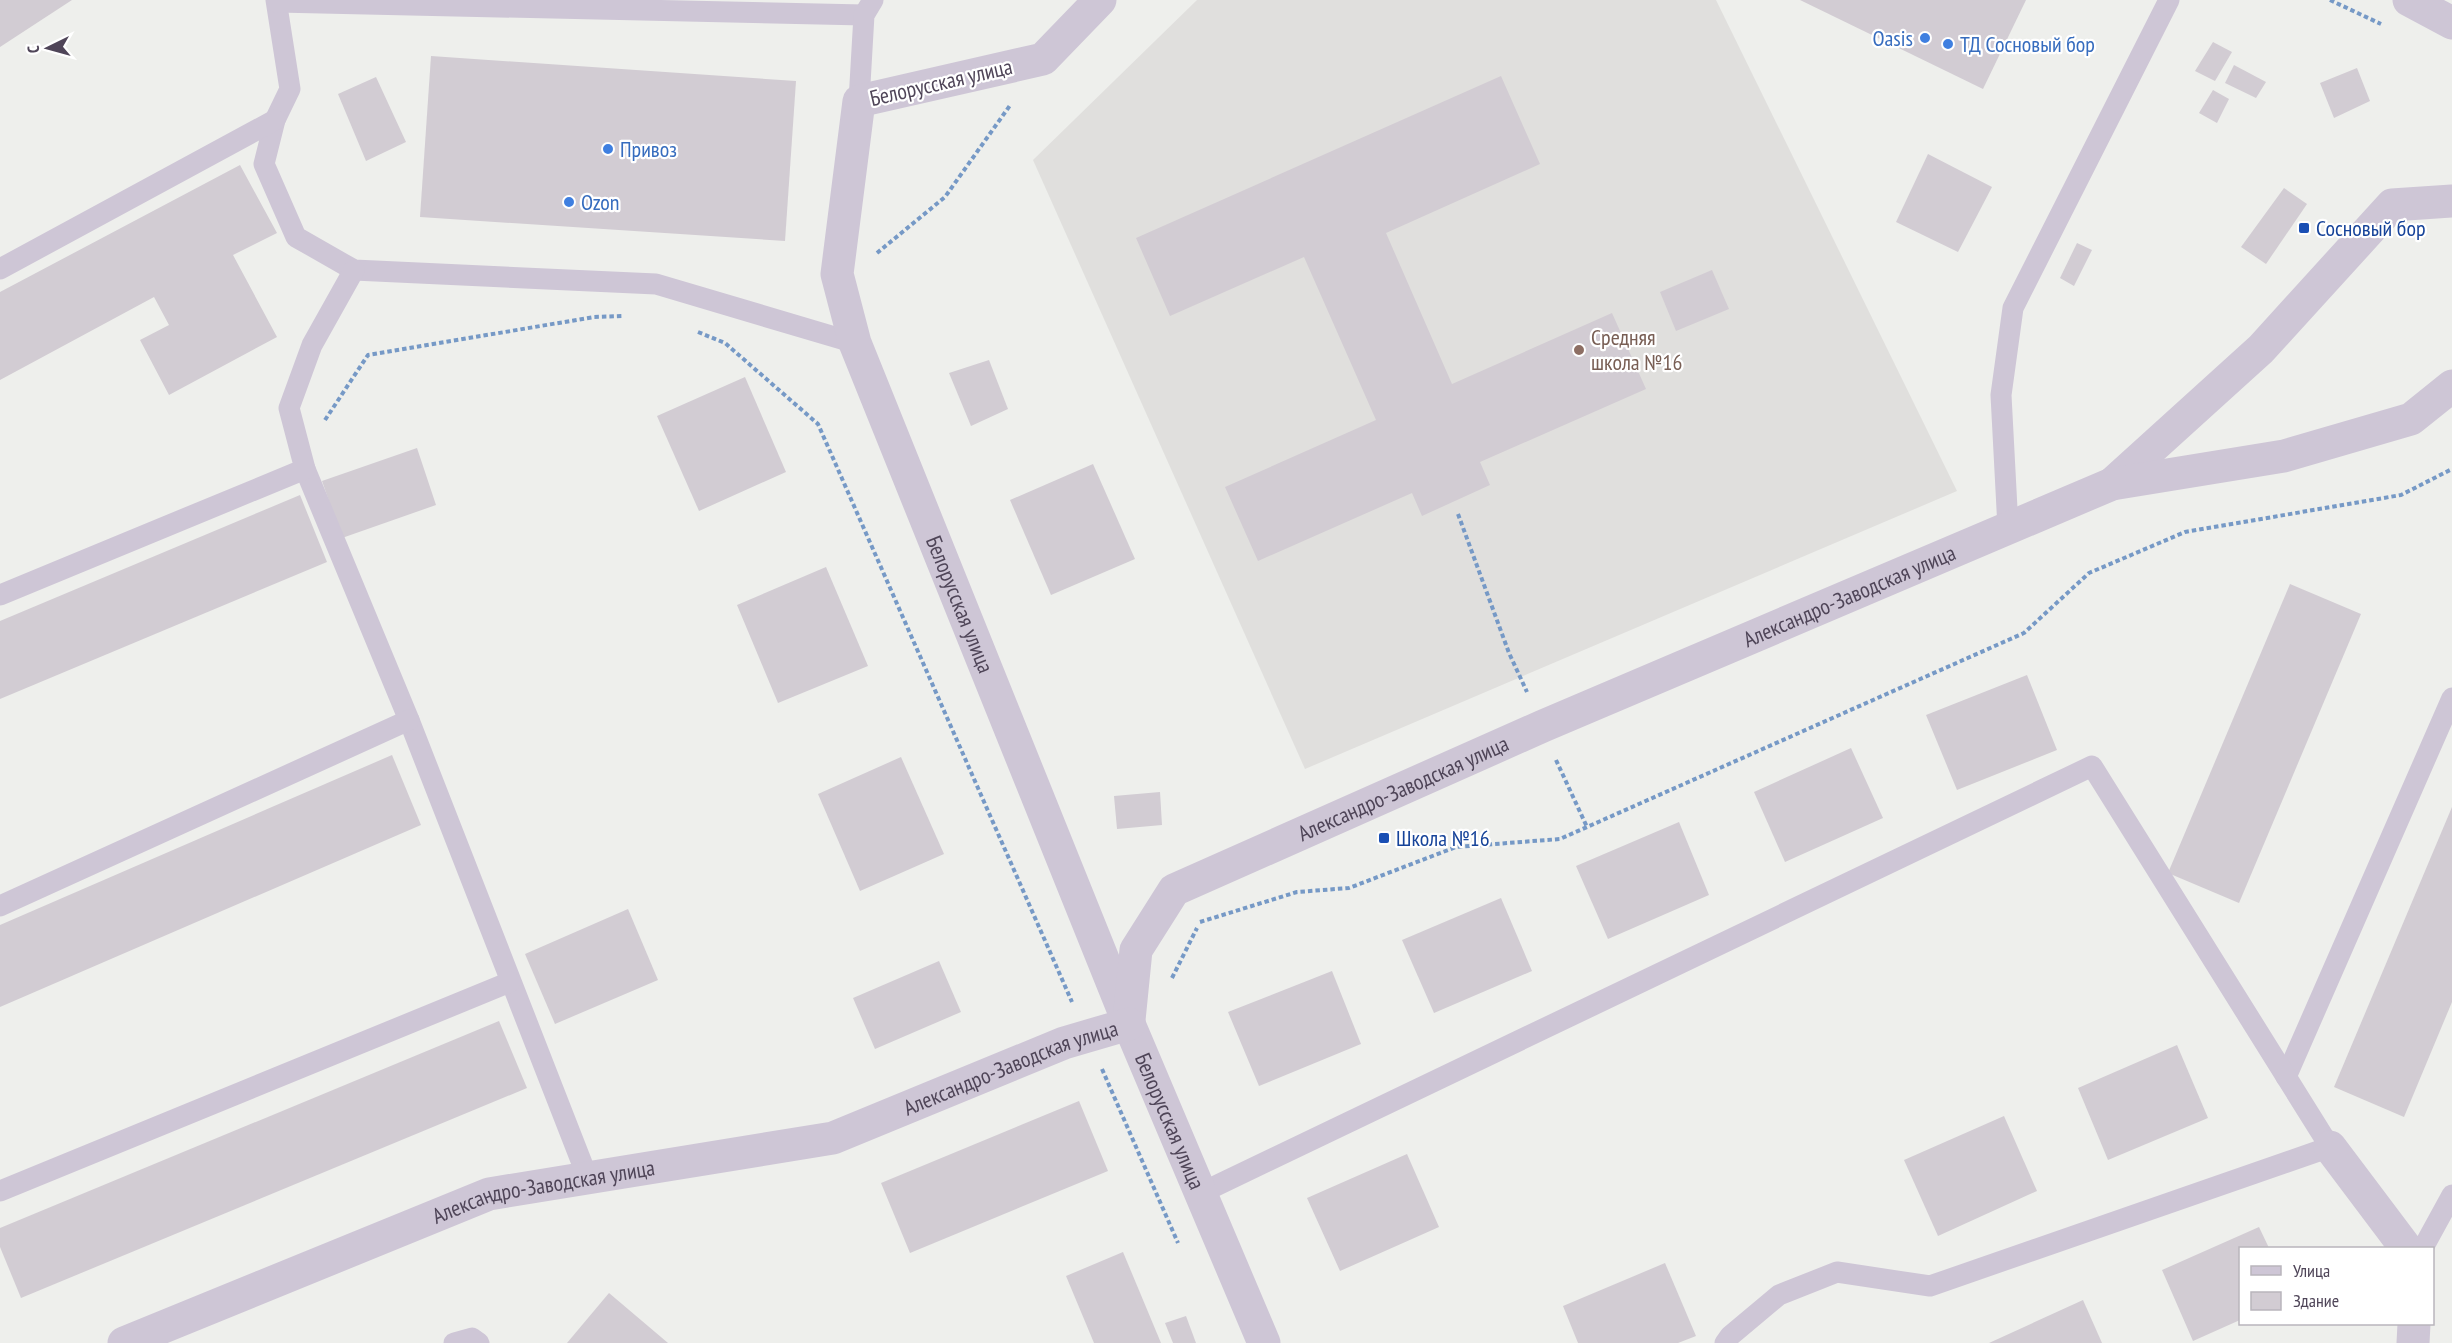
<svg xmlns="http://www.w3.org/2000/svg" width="2452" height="1343" viewBox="0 0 2452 1343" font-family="'PT Sans Narrow',sans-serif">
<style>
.education{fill:#e0dfdd}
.building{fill:#d2ccd3}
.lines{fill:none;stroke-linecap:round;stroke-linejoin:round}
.path{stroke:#7699c6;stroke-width:4;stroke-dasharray:4.5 3;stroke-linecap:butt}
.lane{stroke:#cec6d6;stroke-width:21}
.street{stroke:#cec6d6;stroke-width:33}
.shop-dot{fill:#3f7fe0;stroke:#fff;stroke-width:2}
.transit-dot{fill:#1a4fb4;stroke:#fff;stroke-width:2}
.education-dot{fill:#8d6e63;stroke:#fff;stroke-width:2}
.labels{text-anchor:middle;stroke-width:4.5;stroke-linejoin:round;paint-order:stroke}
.shop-label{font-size:22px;fill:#366cbe;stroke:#fff;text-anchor:start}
.street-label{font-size:22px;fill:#4f4558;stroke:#fff}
.transit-label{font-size:22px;fill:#164399;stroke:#fff;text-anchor:start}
.education-label{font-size:22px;fill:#785e54;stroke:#fff;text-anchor:start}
</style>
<rect width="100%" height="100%" fill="#eeefec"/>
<!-- education -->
<polygon class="education" points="1197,0 1716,0 1957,491 1305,769 1033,160"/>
<!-- building -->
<g class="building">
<polygon points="0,0 72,0 0,47"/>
<polygon points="1800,0 2026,0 1983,89"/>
<polygon points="2213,42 2232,52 2215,81 2195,71"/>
<polygon points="431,56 796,81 785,241 420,217"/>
<polygon points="2234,65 2266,82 2256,98 2225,83"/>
<polygon points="2357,68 2370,101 2334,118 2320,83"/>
<polygon points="1501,76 1540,164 1386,233 1452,384 1612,313 1646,389 1480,462 1490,485 1422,516 1412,493 1258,561 1225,487 1376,420 1304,257 1170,316 1136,238"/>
<polygon points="376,77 406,142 366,161 338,94"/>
<polygon points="2213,90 2229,99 2217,123 2199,113"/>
<polygon points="1928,154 1992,187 1958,252 1896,222"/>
<polygon points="240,165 277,233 233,255 277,337 169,395 140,340 169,325 154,297 0,380 0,292"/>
<polygon points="2284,188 2307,204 2266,264 2241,247"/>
<polygon points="2077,243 2092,250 2074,286 2060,278"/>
<polygon points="1712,270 1729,309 1676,331 1660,292"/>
<polygon points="989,360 1008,409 971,426 949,373"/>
<polygon points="745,377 786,472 699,511 657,416"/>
<polygon points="417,448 436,505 342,538 322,481"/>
<polygon points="1093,464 1135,559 1051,595 1010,500"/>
<polygon points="300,495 327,562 0,699 0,621"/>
<polygon points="826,567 868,666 778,703 737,605"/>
<polygon points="2290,584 2361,614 2239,903 2168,873"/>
<polygon points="2027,675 2057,750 1957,790 1926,715"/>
<polygon points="1851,748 1883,818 1785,862 1754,792"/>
<polygon points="392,755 421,825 0,1007 0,925"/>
<polygon points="901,757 944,854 860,891 818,794"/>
<polygon points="1160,792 1162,825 1117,829 1114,796"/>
<polygon points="2452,807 2452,1002 2404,1117 2334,1087"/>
<polygon points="1679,822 1709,895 1608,939 1576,866"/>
<polygon points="1501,898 1532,971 1434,1013 1402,940"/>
<polygon points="628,909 658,980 555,1024 525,954"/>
<polygon points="939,961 961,1012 875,1049 853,998"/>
<polygon points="1332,971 1361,1044 1259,1086 1228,1012"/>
<polygon points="499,1021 527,1088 21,1298 0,1247 0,1228"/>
<polygon points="2177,1045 2208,1118 2108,1160 2078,1088"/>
<polygon points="1079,1101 1108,1171 910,1253 881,1183"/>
<polygon points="2004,1116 2037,1191 1938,1236 1904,1160"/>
<polygon points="1407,1154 1439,1227 1340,1271 1307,1198"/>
<polygon points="2259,1227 2269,1248 2240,1248 2240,1320 2193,1341 2162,1270"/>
<polygon points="1123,1252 1161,1343 1094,1343 1066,1276"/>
<polygon points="1665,1263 1696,1336 1678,1343 1578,1343 1563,1306"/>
<polygon points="609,1293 668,1343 567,1343"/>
<polygon points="2083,1300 2102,1343 1989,1343"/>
<polygon points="1186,1316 1196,1343 1173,1343 1165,1323"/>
</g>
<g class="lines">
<!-- path -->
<g class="path">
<polyline points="2330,0 2381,24"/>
<polyline points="877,253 945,197 1011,104"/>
<polyline points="698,332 725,343 818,424 1072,1002"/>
<polyline points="325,420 368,355 594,317 624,316"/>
<polyline points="1458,514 1509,653 1527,692"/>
<polyline points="1556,760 1587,827"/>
<polyline points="1200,922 1297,892 1349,888 1456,847 1560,839 2024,633 2089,573 2185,532 2401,495 2452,469"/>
<polyline points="1172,978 1197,928"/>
<polyline points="1102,1069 1178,1243"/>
</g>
<!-- lane -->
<g class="lane">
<polyline points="276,0 290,89 275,120 264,164 296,237 354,270 656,284 855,343"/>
<polyline points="277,2 864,15"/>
<polyline points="859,101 864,15 873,0"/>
<polyline points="0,269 275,120"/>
<polyline points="305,469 409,720 587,1176"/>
<polyline points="2008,528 2001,395 2013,308 2169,0"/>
<polyline points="0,595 305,469 289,408 312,345 354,270"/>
<polyline points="0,906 409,720"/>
<polyline points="2286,1077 2452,698"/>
<polyline points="0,1191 510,982"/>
<polyline points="1201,1193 2092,766 2330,1147 1930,1286 1837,1272 1779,1295 1730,1336 1725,1343"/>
<polyline points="2423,1248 2452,1195"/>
<polyline points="454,1343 472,1338 479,1343"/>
</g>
<!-- street -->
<g class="street">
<path id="s1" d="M1100,0L1043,59L859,101L837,274L855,343L1129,1024L1264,1343"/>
<polyline points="2409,0 2452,23"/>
<polyline points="2112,484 2261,349 2392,205 2452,201"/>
<path id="s2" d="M1129,1020L1136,950L1174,890L1543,726L2112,484L2284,456L2411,419L2452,386"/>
<polyline points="2330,1147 2406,1248"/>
<path id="s3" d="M124,1343L489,1194L833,1138L1064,1043L1129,1024"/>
<polyline points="2413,1343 2414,1324"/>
</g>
</g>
<!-- markers -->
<g class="shop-dot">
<circle cx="1925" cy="38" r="6"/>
<circle cx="1948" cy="44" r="6"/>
<circle cx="608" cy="149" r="6"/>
<circle cx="569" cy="202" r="6"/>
</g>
<g class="transit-dot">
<rect x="2298" y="222" width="12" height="12" rx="3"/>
<rect x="1378" y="832" width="12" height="12" rx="3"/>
</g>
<circle class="education-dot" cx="1579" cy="350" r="6"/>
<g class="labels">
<!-- shop labels -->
<g class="shop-label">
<text x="1913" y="46" text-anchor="end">Oasis</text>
<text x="1960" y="52">ТД Сосновый бор</text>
<text x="620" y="157">Привоз</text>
<text x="581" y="210">Ozon</text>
</g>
<!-- street labels -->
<g class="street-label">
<text transform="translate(941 82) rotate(-13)" y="8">Белорусская улица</text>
<text dy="8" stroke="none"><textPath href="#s2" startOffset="878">Александро-Заводская улица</textPath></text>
<text dy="8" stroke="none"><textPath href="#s1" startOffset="798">Белорусская улица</textPath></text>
<text dy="8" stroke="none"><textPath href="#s2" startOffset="392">Александро-Заводская улица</textPath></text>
<text dy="8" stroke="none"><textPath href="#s3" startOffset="934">Александро-Заводская улица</textPath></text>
<text dy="8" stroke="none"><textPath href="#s1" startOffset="1356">Белорусская улица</textPath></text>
<text dy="8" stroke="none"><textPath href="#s3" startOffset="448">Александро-Заводская улица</textPath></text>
</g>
<!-- transit labels -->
<g class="transit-label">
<text x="2316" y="236">Сосновый бор</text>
<text x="1396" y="846">Школа №16</text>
</g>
<!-- education labels -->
<g class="education-label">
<text x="1591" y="345">Средняя<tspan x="1591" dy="25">школа №16</tspan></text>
</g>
</g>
<!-- legend -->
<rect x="2239" y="1247" width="195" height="78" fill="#ffffff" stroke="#b9b5bc" stroke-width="1.5"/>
<rect x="2251" y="1266" width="30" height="9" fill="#cec6d6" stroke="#b9b5bc" stroke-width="1.5"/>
<text x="2293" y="1277" font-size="18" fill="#4f4558">Улица</text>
<rect x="2251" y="1292" width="30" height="18" fill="#d2ccd3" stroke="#b9b5bc" stroke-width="1.5"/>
<text x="2293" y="1307" font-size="18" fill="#4f4558">Здание</text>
<!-- north arrow -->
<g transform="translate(48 48) rotate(265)" stroke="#ffffff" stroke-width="4.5" paint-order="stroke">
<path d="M0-4.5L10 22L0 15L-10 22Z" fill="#4f4558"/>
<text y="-9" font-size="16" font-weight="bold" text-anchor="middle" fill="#4f4558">С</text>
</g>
</svg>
